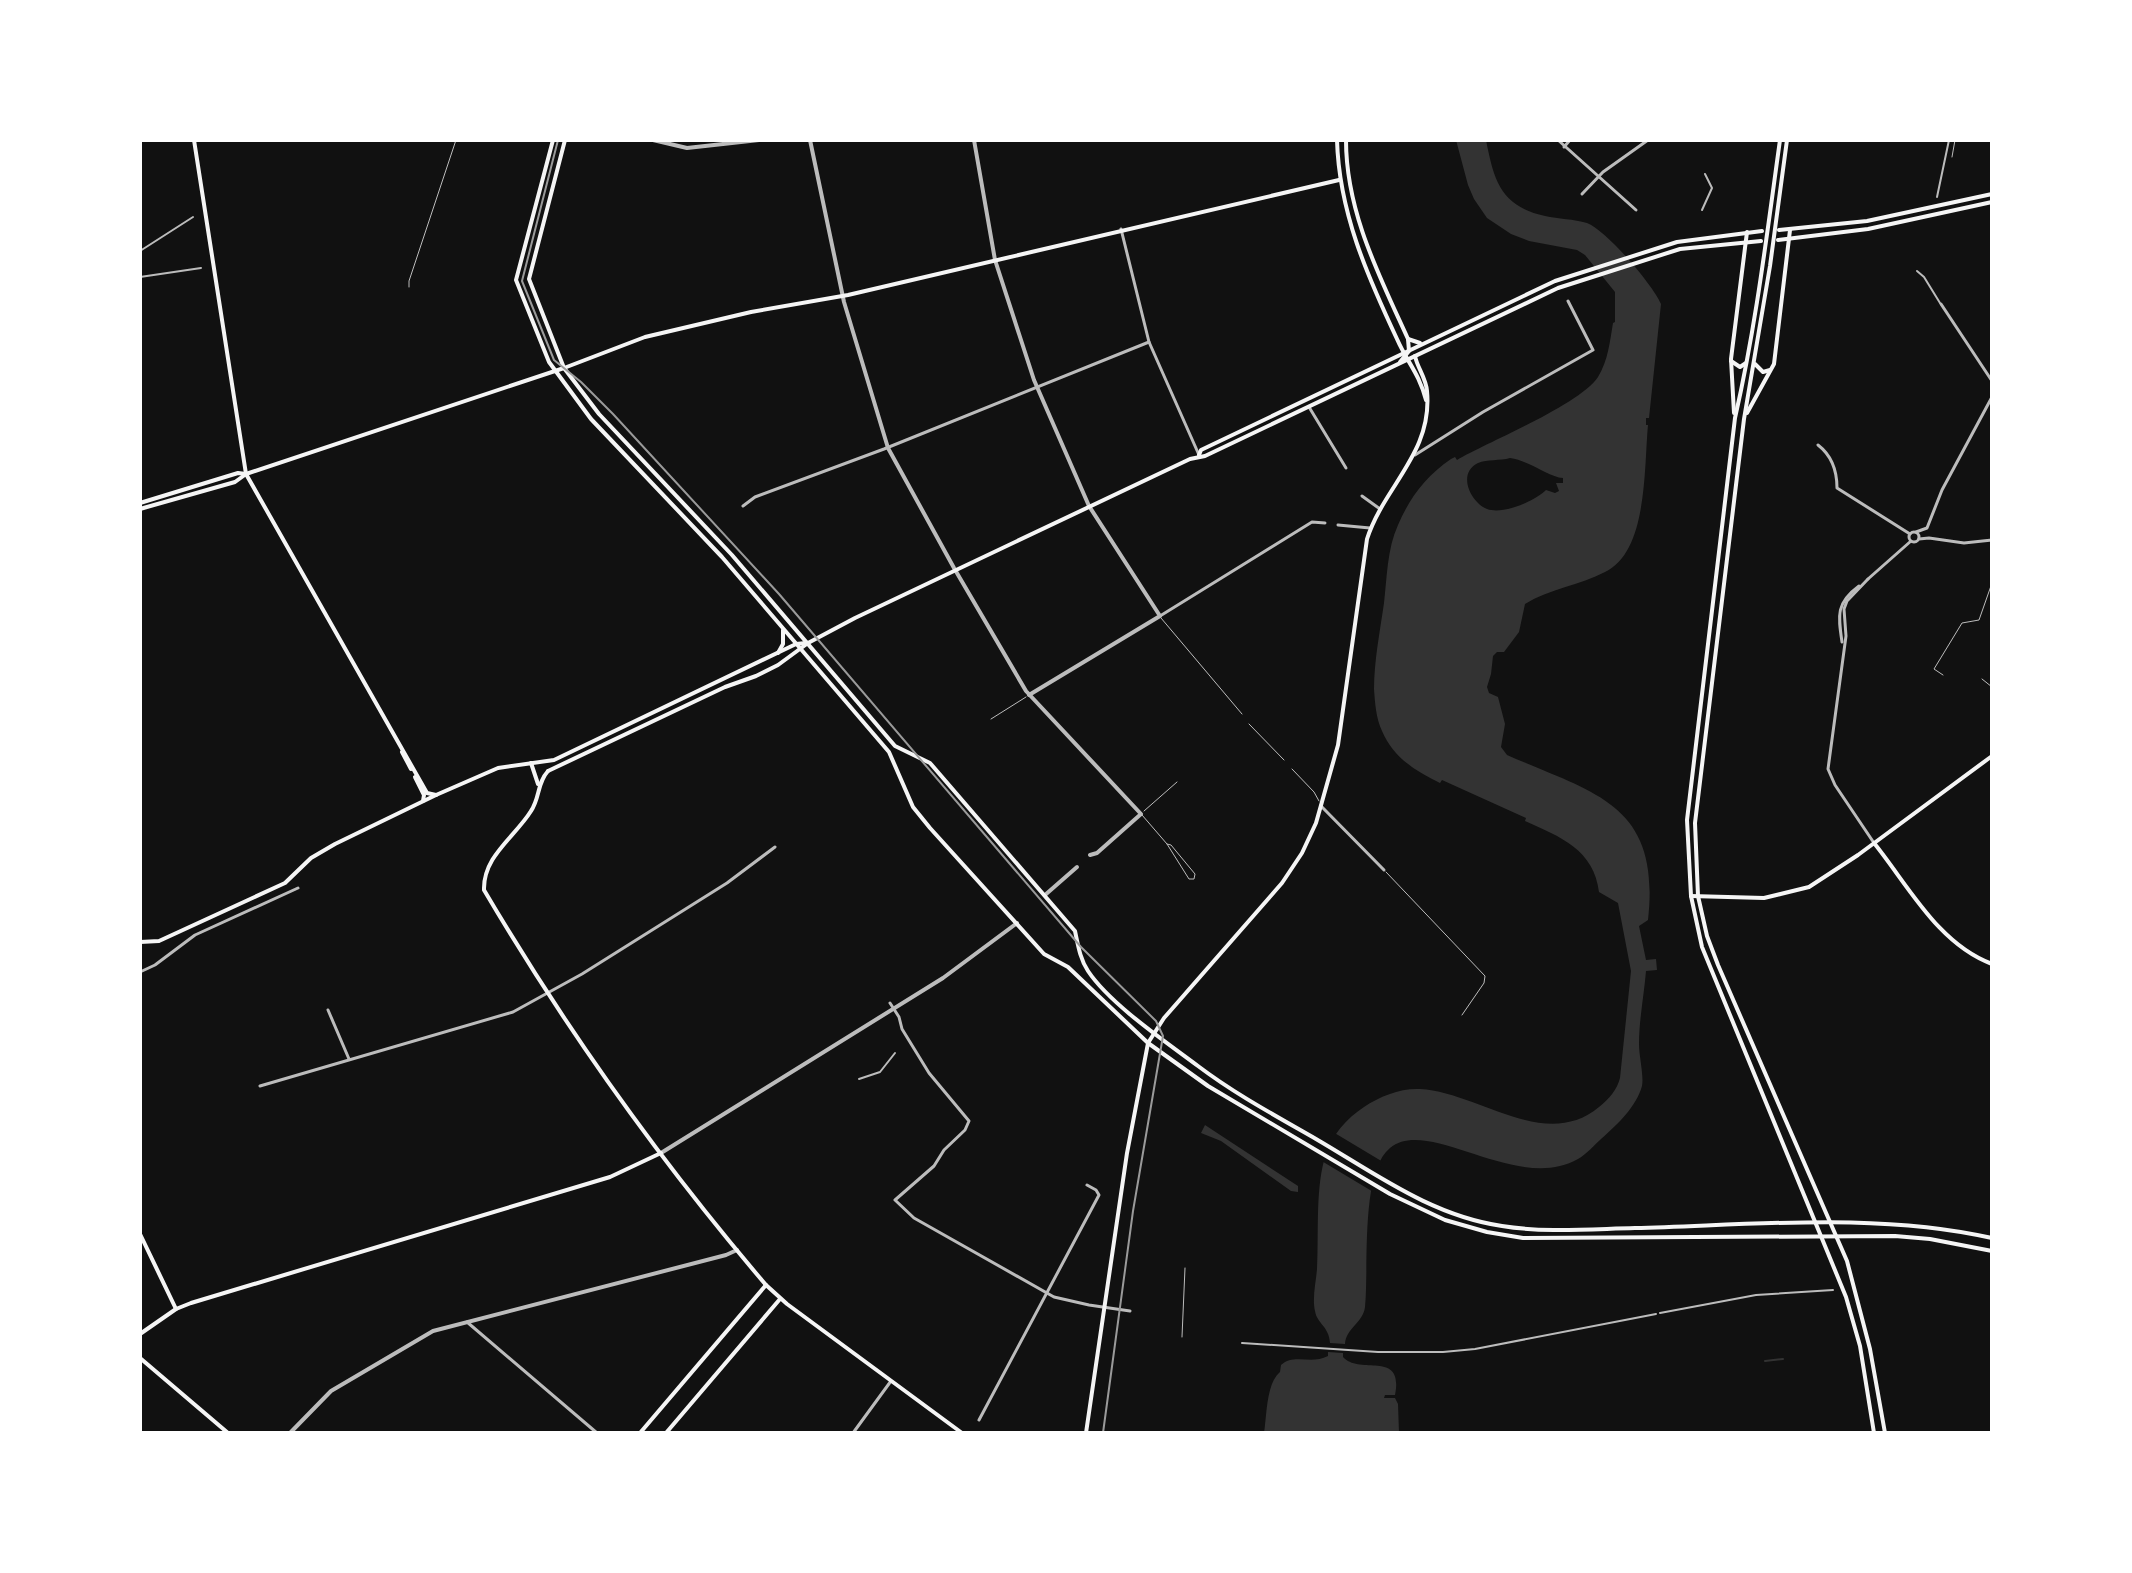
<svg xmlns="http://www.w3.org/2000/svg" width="2132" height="1573" viewBox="0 0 2132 1573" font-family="'DejaVu Sans',sans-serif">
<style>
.water{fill:#333;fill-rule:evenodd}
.pier{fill:#111}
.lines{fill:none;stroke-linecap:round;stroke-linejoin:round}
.stream{stroke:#333;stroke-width:2}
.service{stroke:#bcbcbc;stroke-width:1}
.pedestrian{stroke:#bcbcbc;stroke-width:2}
.minor{stroke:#bcbcbc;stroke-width:3}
.tertiary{stroke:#bcbcbc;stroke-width:4}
.secondary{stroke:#f5f5f5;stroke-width:4}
.primary{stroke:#f5f5f5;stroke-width:4}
.tram{stroke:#9a9a9a;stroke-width:2}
</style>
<rect width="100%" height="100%" fill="#111"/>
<!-- water -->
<g class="water">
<path d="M1456,140H1486C1494,180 1500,206 1545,216C1558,219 1574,219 1587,223C1607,231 1653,285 1661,304L1649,418H1646V425H1648C1644,467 1648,552 1605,572C1580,585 1549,589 1525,604L1519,632L1504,652H1497L1493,656L1491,674L1487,687L1489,693L1498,697L1505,724L1501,747L1507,755C1596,794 1661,804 1648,920L1639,926L1646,960L1656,959L1657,970L1646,971C1644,995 1639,1020 1639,1044C1639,1056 1644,1076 1642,1086C1636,1107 1618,1124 1601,1139C1594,1145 1587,1154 1578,1159C1517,1194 1429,1116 1390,1148C1360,1172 1369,1269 1365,1307C1363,1323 1346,1328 1345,1344L1330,1343C1329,1326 1317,1324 1315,1311C1312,1298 1316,1282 1317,1269C1319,1234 1315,1186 1326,1154C1332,1135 1347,1118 1364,1107C1380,1096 1401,1088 1420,1089C1478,1092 1545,1152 1599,1107C1609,1099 1617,1090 1620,1078L1631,971L1618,903L1599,892C1594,850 1561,837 1525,821L1526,818L1442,780L1440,783C1415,771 1393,757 1382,731C1376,718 1375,703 1374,689C1374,661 1380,631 1384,603C1387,578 1387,549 1398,525C1410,497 1426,476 1451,459L1455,457L1457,460C1490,441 1579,405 1598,377C1608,361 1610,341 1613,323L1615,322V292L1585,255L1577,250L1529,241L1511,234L1487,218L1474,199L1468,185ZM1510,458C1530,461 1549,477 1563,478V483H1556L1559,491L1555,493L1546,490C1535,501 1503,515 1487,509C1470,502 1457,473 1478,463C1487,459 1500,461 1510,458Z"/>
<polygon points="1205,1125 1298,1186 1298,1192 1291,1191 1221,1141 1201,1133"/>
<path d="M1328,1352L1343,1353V1357C1360,1376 1404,1349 1395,1395H1385L1384,1398H1395L1398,1404L1399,1433H1264C1267,1415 1266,1384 1280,1372L1281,1365C1294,1353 1311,1365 1328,1356Z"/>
</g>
<!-- pier -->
<polygon class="pier" points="1333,1132 1383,1162 1378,1171 1375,1193 1320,1160"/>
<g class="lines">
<!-- stream -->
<polyline class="stream" points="1765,1361 1783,1359"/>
<!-- service -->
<g class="service">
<polyline points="1952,157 1955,140"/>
<polyline points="409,287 409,281 456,140"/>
<polyline points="1161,618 1242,714"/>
<polyline points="1943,675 1934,669 1962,623 1979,620 1992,583"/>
<polyline points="1982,679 1992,687"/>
<polyline points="991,719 1026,697"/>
<polyline points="1249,724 1284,760"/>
<polyline points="1292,769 1314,792 1319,801"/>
<polyline points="1144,811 1177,782"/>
<polyline points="1142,815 1167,844 1189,879 1194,879 1195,874 1171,845 1167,844"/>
<polyline points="1386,872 1485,976 1484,983 1462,1015"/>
<polyline points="1182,1337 1185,1268"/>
</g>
<!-- pedestrian -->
<g class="pedestrian">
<polyline points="1937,197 1949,140"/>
<polyline points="1702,210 1712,188 1705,174"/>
<polyline points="140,251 193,217"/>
<polyline points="1917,271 1924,277 1940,303"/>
<polyline points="140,277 201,268"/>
<polyline points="859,1079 880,1072 895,1053"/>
<polyline points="1660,1313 1756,1295 1833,1290"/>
<polyline points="1242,1343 1378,1352 1443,1352 1475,1349 1656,1314"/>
</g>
<!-- minor -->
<g class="minor">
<polyline points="1558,140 1636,210"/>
<polyline points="1564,147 1570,140"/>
<polyline points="1582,194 1603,172 1648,140"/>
<polyline points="1121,229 1149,342 1199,455"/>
<polyline points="1941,304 1992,381"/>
<polyline points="1309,407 1346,468"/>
<path d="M1818,445C1831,455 1837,471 1837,488L1910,534"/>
<polyline points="1415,455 1483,412 1593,350 1568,301"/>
<polyline points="1362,496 1380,509"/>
<polyline points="743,506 755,497 884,449 1149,342"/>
<polyline points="1338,525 1370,528"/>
<circle cx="1914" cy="537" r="5"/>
<polyline points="1916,532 1927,528 1942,490 1992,397"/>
<polyline points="1919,539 1929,538 1964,543 1992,540"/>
<polyline points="1868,579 1847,601 1844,609 1846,636 1828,769 1835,785 1874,843"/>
<polyline points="1868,579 1911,541"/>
<polyline points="1160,616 1312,522 1325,523"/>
<path d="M1842,642C1838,615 1836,603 1859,586"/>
<polyline points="1322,807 1384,870"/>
<polyline points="140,972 155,965 195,935 298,888"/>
<polyline points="890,1003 899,1017 902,1029 929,1073 969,1121 965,1130 944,1150 934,1166 895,1200 914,1218 1054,1297 1089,1305 1130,1311"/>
<polyline points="328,1010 349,1059"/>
<polyline points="260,1086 513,1012 582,974 727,883 775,847"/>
<polyline points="467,1322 597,1433"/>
<polyline points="979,1420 1099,1195 1096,1190 1087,1185"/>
<polyline points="853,1433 891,1381"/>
</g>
<!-- tertiary -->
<g class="tertiary">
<polyline points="653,140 687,148 759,140"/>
<polyline points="810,140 844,302 888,448 954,568 1026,691 1141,814 1097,853 1090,855"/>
<polyline points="974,140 995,260 1034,380 1089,506 1160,616 1029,695"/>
<polyline points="1045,895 1077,867"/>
<polyline points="661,1153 943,978 1017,923"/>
<polyline points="290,1433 331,1391 433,1331 726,1255 737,1250"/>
</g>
<!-- secondary -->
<g class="secondary">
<polyline points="194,140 246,474 427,793 436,795"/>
<path d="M1337,140C1339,212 1367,275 1397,339C1407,362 1419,373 1426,400"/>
<path d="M1346,140C1346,212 1379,275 1408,339"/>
<polyline points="140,503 238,473 246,474"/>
<polyline points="140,509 235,482 246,474 564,368 645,337 751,312 848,295 1339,180"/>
<polyline points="402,752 411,769"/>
<polyline points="531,763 538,784"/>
<path d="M548,771C537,783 540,798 531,811C515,837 483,856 484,890C566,1029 661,1162 766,1285L787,1304L962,1433"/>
<polyline points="415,777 424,795 423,801"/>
<path d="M1874,843C1908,885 1938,944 1992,964"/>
<polyline points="1691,896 1764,898 1809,887 1858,855 1992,756"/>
<polyline points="140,1234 176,1309"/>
<polyline points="140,1334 176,1309 191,1303 610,1177 661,1153"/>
<polyline points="140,1358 228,1433"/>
<polyline points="640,1433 766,1285"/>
<polyline points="666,1433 780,1299"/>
<path d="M1086,1433L1127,1153L1148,1043L1164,1018L1282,883L1302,853L1316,823L1338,745L1367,539C1384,486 1433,453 1427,391C1426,378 1417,367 1415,356"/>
</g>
<!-- primary -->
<g class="primary">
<polyline points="553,140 516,280 549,362 591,419 722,557 889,752 913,807 930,828 1044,954 1068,967 1148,1043 1208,1086 1390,1194 1445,1220 1487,1232 1523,1238 1895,1236 1930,1239 1992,1251"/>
<path d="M565,140L529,279L564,368L599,414L732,555L895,746L930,763L1075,931C1078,945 1080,959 1088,971C1110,1004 1166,1042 1198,1066C1235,1094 1276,1116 1316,1139C1376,1174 1432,1216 1502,1226C1545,1233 1591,1229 1635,1228C1752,1225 1878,1212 1992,1238"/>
<path d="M1780,140C1767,233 1756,326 1735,418L1687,820L1691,896L1702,947L1846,1297L1860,1346L1874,1433"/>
<polyline points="1787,140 1770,266 1744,419 1695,823 1698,896 1707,936 1718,965 1847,1261 1870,1349 1885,1433"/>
<polyline points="1779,230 1867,221 1992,194"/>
<polyline points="1778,240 1868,229 1992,202"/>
<polyline points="1731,361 1740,367 1746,363"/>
<polyline points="1400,362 1409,351 1408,339 1420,343"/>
<polyline points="1755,364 1763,372 1770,370"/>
<polyline points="1734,413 1731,359 1747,232"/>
<polyline points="1747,413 1774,364 1790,230"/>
<polyline points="1199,455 1201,450 1555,281 1677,242 1762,231"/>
<polyline points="778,653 783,644 783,630"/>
<polyline points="548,771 725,687 756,676 778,665 808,643 855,618 1190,459 1205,456 1558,288 1680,249 1761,241"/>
<polyline points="140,942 159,941 285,883 311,858 335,844 436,795 498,768 554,760 796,644 806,643"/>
</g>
<!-- tram -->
<polyline class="tram" points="558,140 522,281 554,360 581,382 613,414 779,594 1081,947 1156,1021 1163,1036 1133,1211 1103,1433"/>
</g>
<!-- border -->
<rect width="2132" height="1573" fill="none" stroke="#ffffff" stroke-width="284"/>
</svg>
